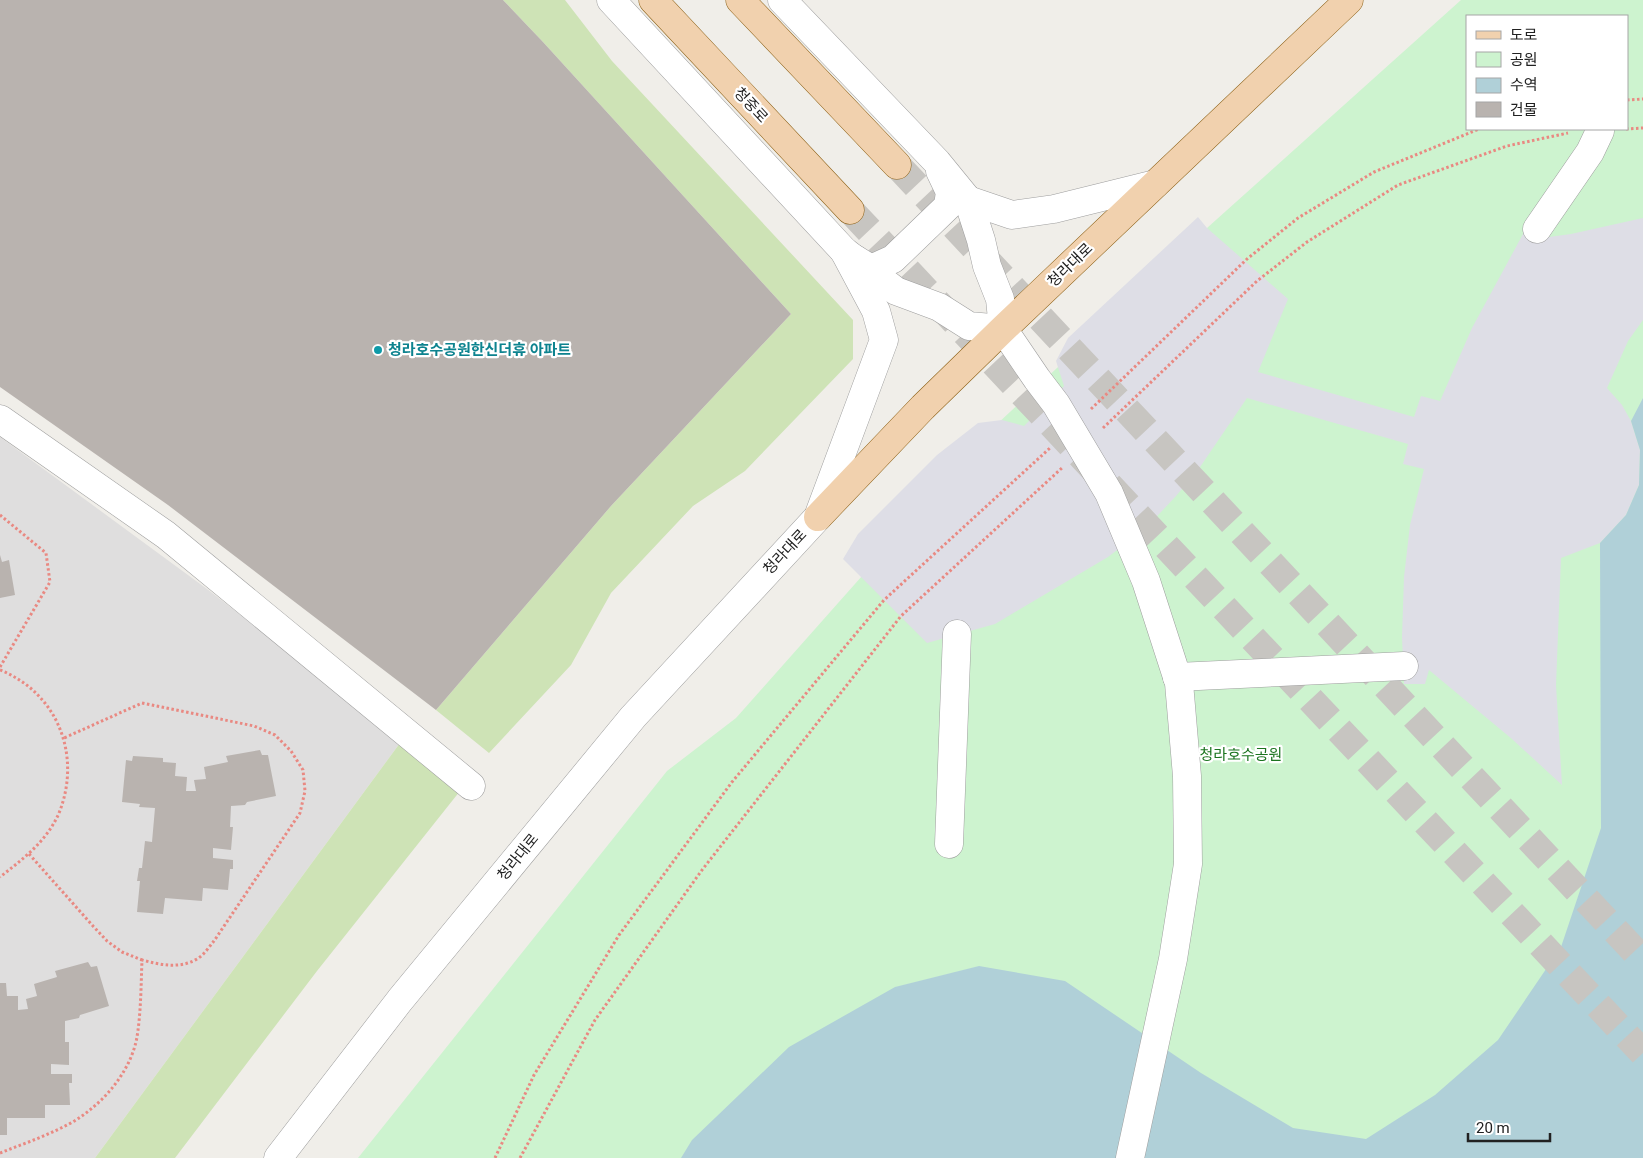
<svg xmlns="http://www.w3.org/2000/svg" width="1643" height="1158" viewBox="0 0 1643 1158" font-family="Roboto,'Noto Sans KR',sans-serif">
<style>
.residential{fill:#dfdede}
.grass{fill:#cee3b6}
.park{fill:#cdf3cf;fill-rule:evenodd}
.plaza{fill:#dedee6}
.water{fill:#b0d0d8}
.building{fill:#b9b3af}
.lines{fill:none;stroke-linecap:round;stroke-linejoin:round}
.major-tunnel{stroke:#c7c5c1;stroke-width:28;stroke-dasharray:28 14;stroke-linecap:butt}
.minor-casing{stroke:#9e9e9e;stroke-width:29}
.major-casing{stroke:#8b5f14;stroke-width:29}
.path{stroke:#e98982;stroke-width:3;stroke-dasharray:2.5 2.5;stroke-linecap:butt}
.minor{stroke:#fff;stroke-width:28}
.major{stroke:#f1d1ae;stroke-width:28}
.culture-dot{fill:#0f9aa8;stroke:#fff;stroke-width:2}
.labels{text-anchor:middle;stroke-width:4.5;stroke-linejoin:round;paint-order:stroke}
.street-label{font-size:15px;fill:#212121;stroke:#fff}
.culture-label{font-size:15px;font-weight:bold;fill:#0d838f;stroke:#fff;text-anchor:start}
.park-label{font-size:15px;fill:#1b741f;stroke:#fff}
</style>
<rect width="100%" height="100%" fill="#f0eee9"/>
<!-- residential -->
<polygon class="residential" points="0,437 207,589 265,634 400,743 95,1158 0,1158"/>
<!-- grass -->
<g class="grass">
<polygon points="503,0 565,0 612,61 853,320 853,359 745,471 693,506 611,593 571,665 489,753 436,710 611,506 791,314 543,42"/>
<polygon points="400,743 460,791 317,971 175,1158 95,1158"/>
</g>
<!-- park -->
<path class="park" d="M1461,0H1643V1158H358L667,771L736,718L996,425L1207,228ZM1467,16H1627V129H1467Z"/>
<!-- plaza -->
<polygon class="plaza" points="1198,217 1207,228 1288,299 1258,372 1414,417 1421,396 1440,401 1472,328 1529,223 1549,237 1571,234 1643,218 1643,320 1628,341 1607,388 1622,405 1631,421 1640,450 1639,485 1626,515 1600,543 1561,558 1556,685 1562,785 1512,739 1429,670 1425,684 1404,684 1402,637 1404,577 1410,525 1424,469 1403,464 1408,444 1247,398 1198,470 1176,496 1146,528 1108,557 995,624 927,643 843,559 858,534 937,455 978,423 1002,420 1024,426 1064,386 1056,361 1068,338"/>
<!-- water -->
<polygon class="water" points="1643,398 1643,1158 681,1158 692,1140 789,1047 895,987 979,966 1065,981 1201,1073 1293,1128 1366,1139 1435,1095 1498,1040 1561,947 1601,828 1600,543 1626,515 1639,485 1640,450 1631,421"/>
<!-- building -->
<g class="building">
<polygon points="0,0 503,0 543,42 791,314 611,506 436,710 168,505 0,387"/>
<polygon points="0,555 2,562 9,560 15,595 0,598"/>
<polygon points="260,750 262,755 268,755 276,796 247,802 245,805 231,806 230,827 233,827 231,850 213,848 213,858 233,860 233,869 230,869 228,890 203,888 202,901 165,898 163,914 137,912 140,881 137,881 139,868 142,868 145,841 152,842 155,808 139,807 140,804 122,802 126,760 132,761 133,756 163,758 163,762 176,763 175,776 187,777 186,791 196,791 194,780 206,779 204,767 228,762 226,756"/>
<polygon points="88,962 91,967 97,966 109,1006 80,1015 79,1018 65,1021 65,1042 69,1042 69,1065 51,1064 51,1074 72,1074 72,1083 69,1083 70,1105 45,1105 45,1118 7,1118 7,1135 0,1135 0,983 6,983 7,996 18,996 18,1010 28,1009 26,999 37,996 34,984 57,977 55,971"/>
</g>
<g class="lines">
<!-- major-tunnel -->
<g class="major-tunnel">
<polyline points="897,165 1643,960"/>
<polyline points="850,210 1643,1053"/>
</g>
<!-- minor casing -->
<g class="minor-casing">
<g id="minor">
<polyline points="611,0 844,251 896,291 939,307 969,326 1003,329"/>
<polyline points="782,0 937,162 968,200 981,240 987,266 1000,299 1003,329 1037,379 1056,404 1109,493 1146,581 1179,683 1187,776 1188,864 1173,959 1130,1158"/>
<polyline points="968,200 1012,215 1054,209 1155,184"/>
<polyline points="1537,229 1590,152 1600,131"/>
<polyline points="855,259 871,269 893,259 948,206 950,192 940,171"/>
<polyline points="0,419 166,535 471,786"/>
<polyline points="1177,677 1404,666"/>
<polyline points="949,844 957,634"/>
<polyline points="278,1158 400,1000 633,717 818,517 884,340 876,311 844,251"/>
</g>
</g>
<!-- major casing -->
<g class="major-casing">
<g id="major">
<polyline points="653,0 850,210"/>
<polyline points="740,0 897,165"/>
<polyline points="818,517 923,407 1003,329 1349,0"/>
</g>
</g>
<!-- path -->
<g class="path">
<polyline points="1627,100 1643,99"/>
<polyline points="1626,129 1643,128"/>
<polyline points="1091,409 1247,259 1298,218 1374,172 1479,129"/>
<polyline points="1103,428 1257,281 1307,242 1398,185 1507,146 1568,133"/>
<polyline points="0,515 46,553 50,582 0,667"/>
<path d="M0,670C58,693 82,756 59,813C47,841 23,859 0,877"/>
<polyline points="29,854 93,926 107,941 122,952 142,960"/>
<path d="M0,1153C20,1145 41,1138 61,1128C96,1112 130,1076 137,1037C141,1012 141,985 142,960C161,965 180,969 197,959C204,955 209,947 214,941L300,813L305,791L303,770L291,751L275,735L254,726L142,703L64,738"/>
<polyline points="495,1158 534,1075 619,935 732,782 884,600 1050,448"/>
<polyline points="520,1158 595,1020 702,870 901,616 1063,467"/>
</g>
<!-- minor -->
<use href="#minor" class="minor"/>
<!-- major -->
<use href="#major" class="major"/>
</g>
<!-- markers -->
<circle class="culture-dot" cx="378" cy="350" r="5"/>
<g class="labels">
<!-- street labels -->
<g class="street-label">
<text transform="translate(751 105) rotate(47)" y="5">청중로</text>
<text transform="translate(1070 265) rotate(-44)" y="5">청라대로</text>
<text transform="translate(785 552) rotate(-47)" y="5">청라대로</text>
<text transform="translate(518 857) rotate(-51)" y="5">청라대로</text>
</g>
<!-- culture labels -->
<g class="culture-label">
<text x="388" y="355">청라호수공원한신더휴 아파트</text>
</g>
<!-- park labels -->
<g class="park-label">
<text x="1241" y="760">청라호수공원</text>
</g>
</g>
<!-- legend -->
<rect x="1466" y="15" width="162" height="115" fill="#ffffff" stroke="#a6a6a6"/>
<rect x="1476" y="31" width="25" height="8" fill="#f1d1ae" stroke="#a6a6a6"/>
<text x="1510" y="40" font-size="15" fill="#212121">도로</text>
<rect x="1476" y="52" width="25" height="15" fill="#cdf3cf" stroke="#a6a6a6"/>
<text x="1510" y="65" font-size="15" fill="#212121">공원</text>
<rect x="1476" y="78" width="25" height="15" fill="#b0d0d8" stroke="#a6a6a6"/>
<text x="1510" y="90" font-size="15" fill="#212121">수역</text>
<rect x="1476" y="102" width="25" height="15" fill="#b9b3af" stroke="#a6a6a6"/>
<text x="1510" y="115" font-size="15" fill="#212121">건물</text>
<!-- scale -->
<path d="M1468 1133v8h82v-8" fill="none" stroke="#212121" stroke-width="2.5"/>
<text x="1476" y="1133" font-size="15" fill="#212121" stroke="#ffffff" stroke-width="4" paint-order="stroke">20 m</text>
</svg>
